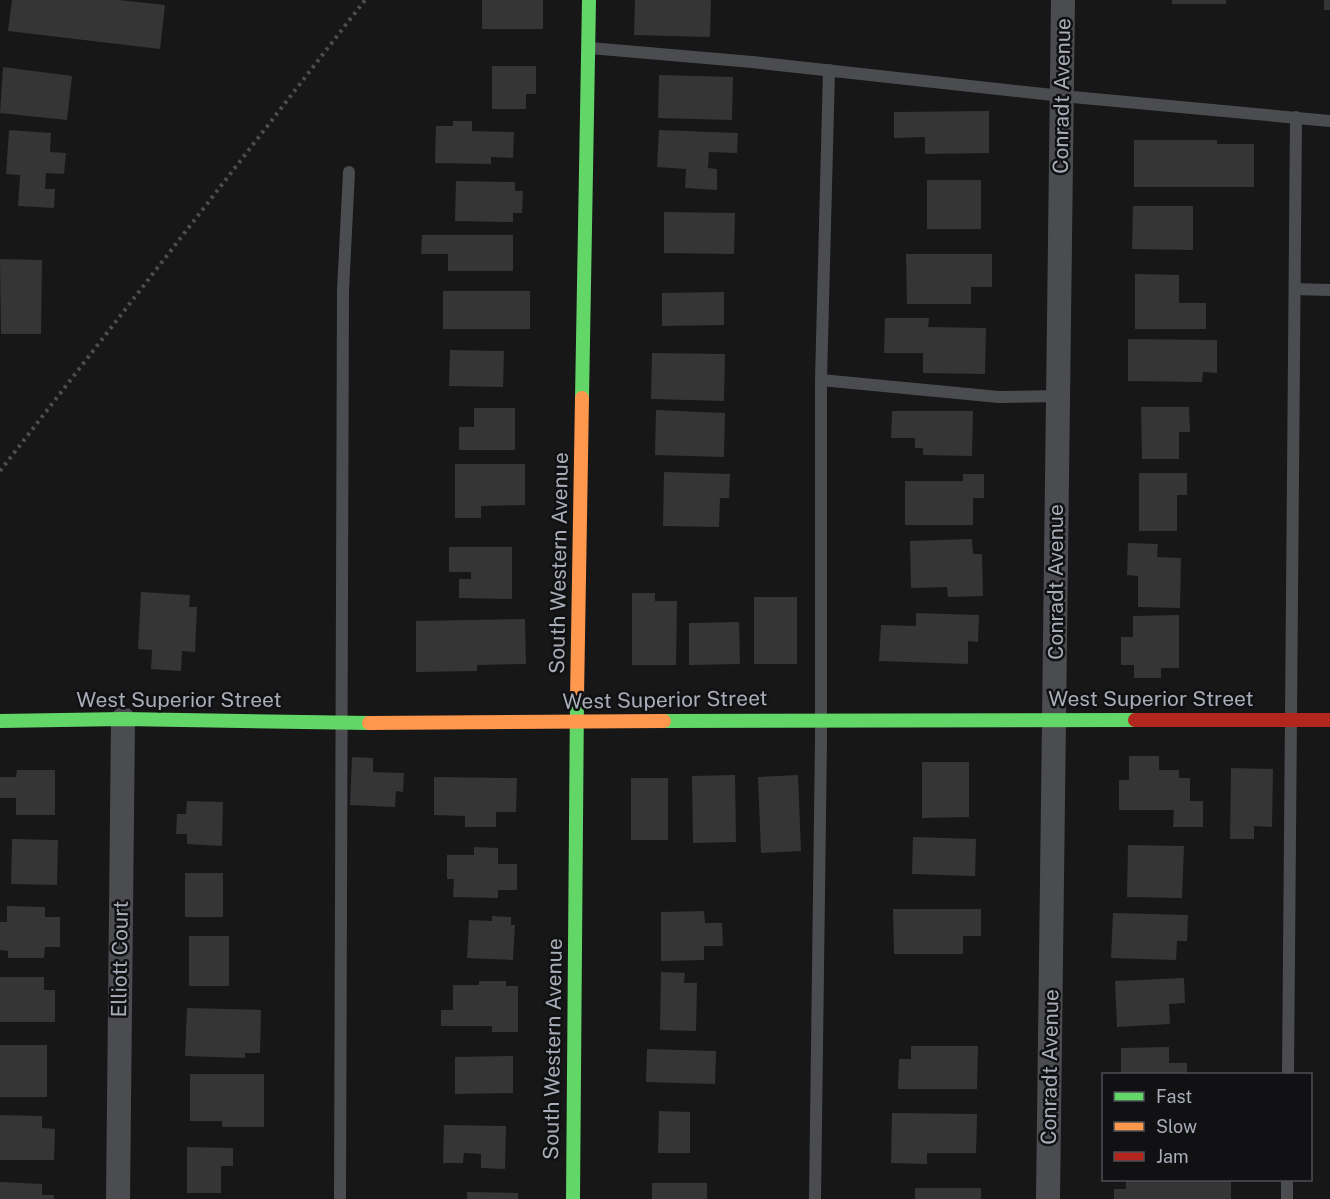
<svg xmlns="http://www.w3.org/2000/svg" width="1330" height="1199" viewBox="0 0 1330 1199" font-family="'Public Sans',sans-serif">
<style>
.building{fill:#353536}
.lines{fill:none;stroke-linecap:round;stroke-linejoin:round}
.path{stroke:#4d4e52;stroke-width:4;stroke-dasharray:3 4.5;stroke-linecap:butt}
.lane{stroke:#4b4c50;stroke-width:12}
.street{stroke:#4b4c50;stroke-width:24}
.fast{stroke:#63d668;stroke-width:14}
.slow{stroke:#ff974d;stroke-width:14}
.jam{stroke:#b3261e;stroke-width:14}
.labels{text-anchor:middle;stroke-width:5;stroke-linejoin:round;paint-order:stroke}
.street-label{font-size:21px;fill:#a8adb8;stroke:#111113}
</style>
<rect width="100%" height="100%" fill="#171717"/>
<!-- building -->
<g class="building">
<polygon points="12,0 119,0 165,5 160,49 8,31"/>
<rect x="482" y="0" width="61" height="29"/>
<polygon points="635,0 711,0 710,37 634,35"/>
<rect x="1172" y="0" width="54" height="4"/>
<rect x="1324" y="0" width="6" height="10"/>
<polygon points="492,66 536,66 536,94 526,94 526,109 492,109"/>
<polygon points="3,67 72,76 67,120 0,113"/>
<polygon points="659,75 733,77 732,120 658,118"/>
<polygon points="989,111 989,153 925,154 925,137 894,138 894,112"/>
<polygon points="453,121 472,121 472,131 514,132 513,158 491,157 491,164 435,163 436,126 453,126"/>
<polygon points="9,130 51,133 50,152 66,153 64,174 46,173 45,189 55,189 54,208 18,206 20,175 6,174"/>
<polygon points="659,130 738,133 737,153 709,152 708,168 717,169 717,190 685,188 686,169 657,167"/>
<polygon points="1134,140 1217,140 1217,144 1254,144 1254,187 1134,187"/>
<rect x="927" y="180" width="54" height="49"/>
<polygon points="456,181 515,182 515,191 523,191 522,213 513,213 513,222 455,221"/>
<polygon points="1133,206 1193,206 1193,250 1132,249"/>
<polygon points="664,212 735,213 734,254 664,253"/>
<polygon points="422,235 513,235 513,271 448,271 448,254 421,254"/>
<polygon points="906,254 992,254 992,287 971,287 971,304 907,304"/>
<polygon points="0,259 42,260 41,334 1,334"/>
<polygon points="1135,274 1179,275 1179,303 1206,303 1206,329 1135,329"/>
<rect x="443" y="291" width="87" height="38"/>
<polygon points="724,292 724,325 662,326 662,293"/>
<polygon points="885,318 929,318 928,327 986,328 985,374 923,373 923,353 884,353"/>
<polygon points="1128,339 1217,340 1217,373 1203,372 1202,382 1128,381"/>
<polygon points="450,350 504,351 503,387 449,386"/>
<polygon points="652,353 725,354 724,401 651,399"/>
<polygon points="1141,407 1189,407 1190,432 1179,432 1179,459 1142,459"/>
<polygon points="474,408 515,408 515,450 459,450 459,427 474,427"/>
<polygon points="656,410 725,413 724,457 655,455"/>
<polygon points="892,411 973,411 972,456 923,455 923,448 915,448 915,438 891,438"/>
<polygon points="455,464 525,464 525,505 481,506 481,518 455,518"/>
<polygon points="664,472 730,474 729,498 720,498 719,527 663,526"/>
<polygon points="1139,473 1187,473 1187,495 1177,495 1177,531 1139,531"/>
<polygon points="963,474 984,474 984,498 973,498 973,525 905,525 905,481 963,481"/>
<polygon points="972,539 973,554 982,554 983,596 948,597 947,587 911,588 910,541"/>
<polygon points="1128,543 1158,544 1157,557 1181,558 1180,608 1138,607 1138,576 1127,575"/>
<polygon points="449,547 512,547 512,599 459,598 459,579 471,579 471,572 449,572"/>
<polygon points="141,592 190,595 189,607 197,607 195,652 182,651 181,671 151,669 152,650 138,649"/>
<polygon points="632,593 655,593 655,601 677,601 676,665 632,665"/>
<rect x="754" y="597" width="43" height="67"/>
<polygon points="916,613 979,615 978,642 968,641 968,664 879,661 881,625 916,626"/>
<polygon points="1179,615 1179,668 1161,668 1161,678 1134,678 1134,665 1121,665 1121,637 1133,637 1133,616"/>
<polygon points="525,619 526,664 477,665 477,671 416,672 416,621"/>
<polygon points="739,622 740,664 689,665 689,623"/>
<polygon points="1129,756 1159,756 1159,770 1179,770 1179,778 1190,778 1190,801 1203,801 1203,827 1173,827 1174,810 1119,810 1119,780 1129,780"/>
<polygon points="352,757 373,758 373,772 404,773 403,792 396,791 395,807 350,805"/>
<polygon points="922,762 969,762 969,817 922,818"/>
<polygon points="1231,768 1273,769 1272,827 1254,826 1254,839 1230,839"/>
<polygon points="17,770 55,770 55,815 16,815 16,798 0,798 0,777 16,777"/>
<polygon points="735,775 736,842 693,843 692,776"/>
<polygon points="798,775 801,851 761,853 758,777"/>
<polygon points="434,777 517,778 516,812 496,812 496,827 465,827 465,816 434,815"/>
<rect x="631" y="778" width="37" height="62"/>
<polygon points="187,801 223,802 222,846 187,844 187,834 176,834 177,814 186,814"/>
<polygon points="913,837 976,839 975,876 912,874"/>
<polygon points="12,839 58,840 57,885 11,884"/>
<polygon points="1128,845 1184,846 1182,898 1127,897"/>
<polygon points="474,847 498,848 498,864 517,864 517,890 498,890 498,898 453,897 454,879 447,879 447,855 474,855"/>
<rect x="185" y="873" width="38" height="44"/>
<polygon points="7,906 45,907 45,917 60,917 60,947 45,947 44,958 8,958 8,951 0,950 0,922 7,922"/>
<polygon points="893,909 981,909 981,936 963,936 963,954 894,954"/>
<polygon points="704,911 705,923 722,923 723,946 704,946 704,960 661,961 661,912"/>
<polygon points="1113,913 1188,915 1187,941 1177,941 1176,960 1111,958"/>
<polygon points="492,916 511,917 511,925 515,925 513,960 467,958 469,920 492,921"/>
<rect x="189" y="936" width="40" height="50"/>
<polygon points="661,972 685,973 684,983 697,983 696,1031 660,1030"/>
<polygon points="0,977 44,977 44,990 55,990 55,1022 0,1022"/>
<polygon points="1184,978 1185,1003 1169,1004 1170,1024 1117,1027 1115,981"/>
<polygon points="479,981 506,981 506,986 518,986 518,1032 492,1032 492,1026 441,1026 441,1010 453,1010 453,985 479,985"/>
<polygon points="187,1008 261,1010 260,1053 245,1053 245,1058 185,1056"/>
<rect x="0" y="1045" width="47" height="52"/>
<polygon points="911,1046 978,1046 977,1089 898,1089 899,1059 911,1059"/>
<polygon points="1169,1047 1169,1063 1187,1063 1187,1074 1121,1074 1121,1048"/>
<polygon points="647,1049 716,1051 715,1084 646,1082"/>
<polygon points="513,1056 513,1093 455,1094 455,1057"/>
<polygon points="190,1074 264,1074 264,1127 222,1127 222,1121 190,1121"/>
<polygon points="659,1111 690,1112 690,1153 658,1153"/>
<polygon points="892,1113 977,1114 976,1153 927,1153 927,1164 891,1163"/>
<polygon points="0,1115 42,1116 42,1128 55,1129 54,1160 0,1160"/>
<polygon points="444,1125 506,1126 505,1169 481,1168 481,1154 464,1153 463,1163 443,1163"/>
<polygon points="187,1147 233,1148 233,1166 221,1166 221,1193 187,1193"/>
<polygon points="1126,1180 1231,1180 1231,1199 1114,1199 1114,1189 1126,1189"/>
<polygon points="0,1182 42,1184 42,1195 54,1195 54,1199 0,1199"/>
<rect x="652" y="1183" width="55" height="16"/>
<rect x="915" y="1188" width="66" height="11"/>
<polygon points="467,1192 518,1193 518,1199 467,1199"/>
</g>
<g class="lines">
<!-- path -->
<polyline class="path" points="0,471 365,0"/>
<!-- lane -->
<g class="lane">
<polyline points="590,48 752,62 1062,96 1330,121"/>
<polyline points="1295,289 1330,290"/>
<polyline points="821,380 999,397 1058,396"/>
<polyline points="1288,1074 1296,117"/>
<polyline points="340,1199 343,291 349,172"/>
<polyline points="815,1199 821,740 821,380 829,70"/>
<polyline points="1287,1199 1287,1180"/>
</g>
<!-- street -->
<g class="street">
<polyline points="118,1199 123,719"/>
<polyline points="1048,1199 1063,0"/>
</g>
<!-- fast -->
<g class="fast">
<polyline points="582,398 589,0"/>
<polyline points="0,721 123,719 369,723"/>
<polyline points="664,721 1135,720"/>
<polyline points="573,1199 577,697"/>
</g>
<!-- slow -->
<g class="slow">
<polyline points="577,697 582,398"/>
<polyline points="369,723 664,721"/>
</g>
<!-- jam -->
<polyline class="jam" points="1135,720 1330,720"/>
</g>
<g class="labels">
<!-- street labels -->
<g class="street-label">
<text transform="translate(1062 96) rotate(-89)" y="7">Conradt Avenue</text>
<text transform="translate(559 563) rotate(-89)" y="7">South Western Avenue</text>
<text transform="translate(1056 582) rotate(-90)" y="7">Conradt Avenue</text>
<text x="1151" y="706">West Superior Street</text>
<text x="179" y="707">West Superior Street</text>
<text transform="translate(665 700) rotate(-1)" y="7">West Superior Street</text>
<text transform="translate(120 959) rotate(-89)" y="7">Elliott Court</text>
<text transform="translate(553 1049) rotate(-89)" y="7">South Western Avenue</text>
<text transform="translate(1050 1067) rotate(-89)" y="7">Conradt Avenue</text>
</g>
</g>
<!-- legend -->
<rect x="1102" y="1073" width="210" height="108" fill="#111113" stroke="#4d4f55" stroke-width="1.5"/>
<rect x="1114" y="1092" width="30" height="9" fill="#63d668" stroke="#4d4f55" stroke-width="1.5"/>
<text x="1156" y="1103" font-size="18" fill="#a8adb8">Fast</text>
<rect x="1114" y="1122" width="30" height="9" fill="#ff974d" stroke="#4d4f55" stroke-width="1.5"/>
<text x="1156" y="1133" font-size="18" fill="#a8adb8">Slow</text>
<rect x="1114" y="1152" width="30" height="9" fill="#b3261e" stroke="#4d4f55" stroke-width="1.5"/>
<text x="1156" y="1163" font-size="18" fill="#a8adb8">Jam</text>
</svg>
